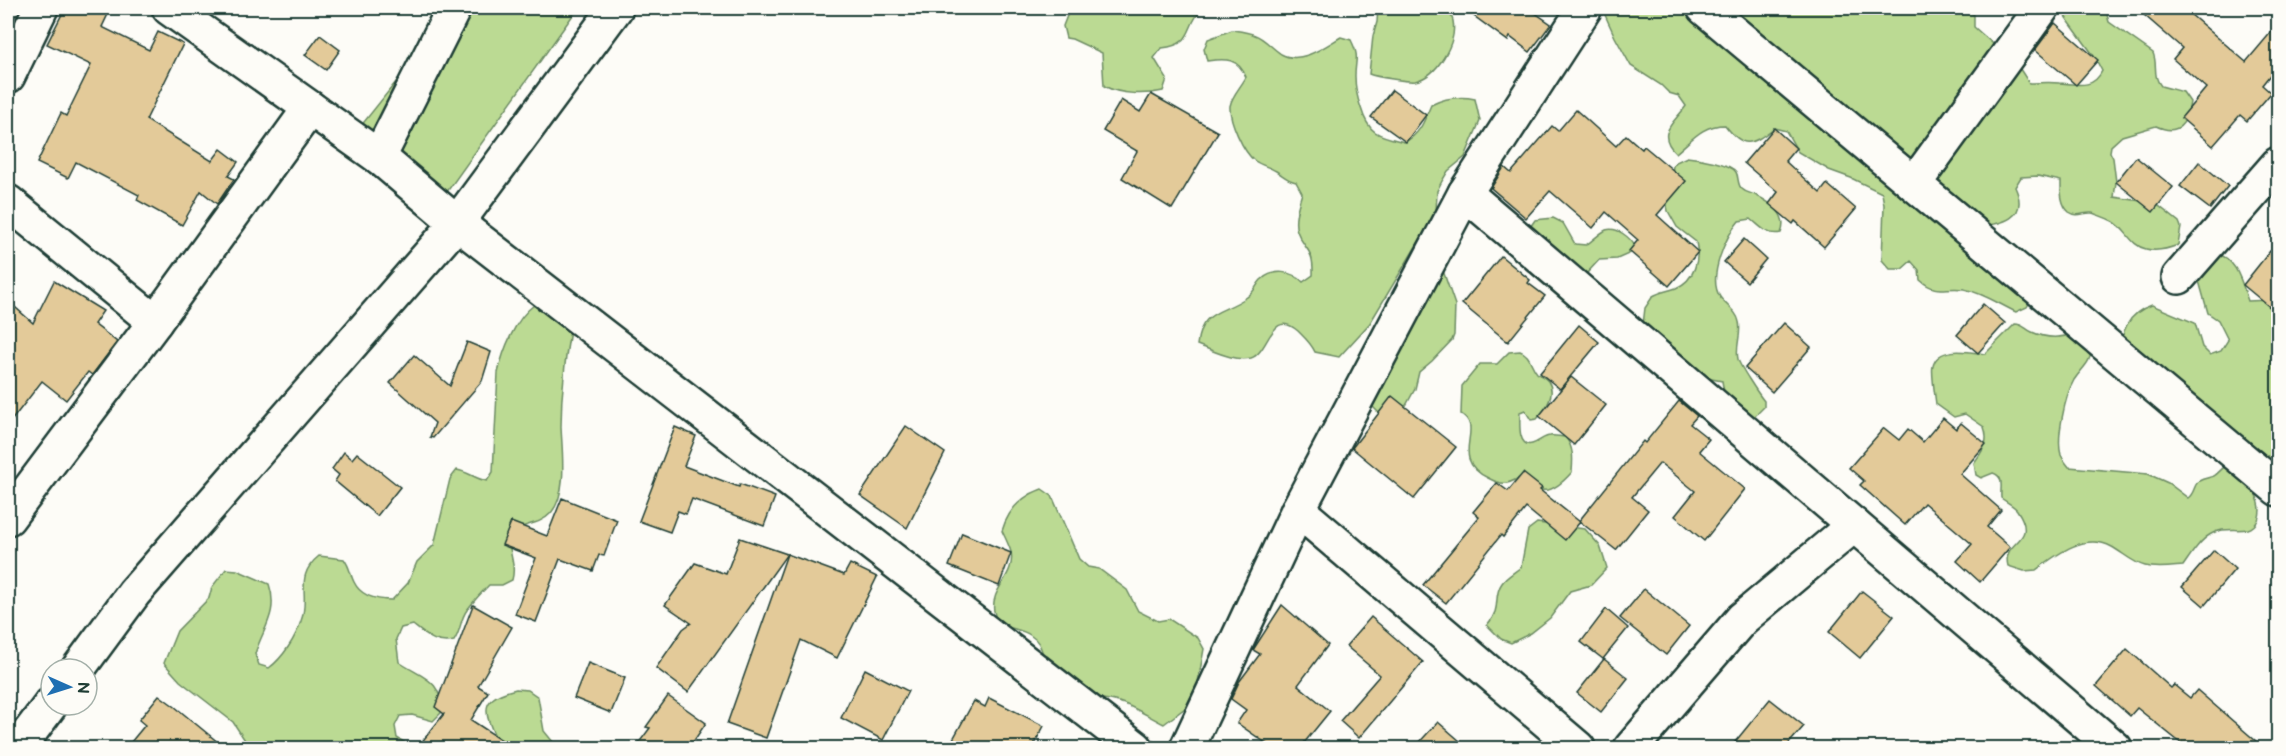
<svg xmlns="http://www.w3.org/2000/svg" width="2286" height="756" viewBox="0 0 2286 756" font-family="'Balsamiq Sans',sans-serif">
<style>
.green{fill:#bbda93;stroke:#6d8c64;stroke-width:1.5}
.building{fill:#e3ca99;stroke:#1f3d34;stroke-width:1.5}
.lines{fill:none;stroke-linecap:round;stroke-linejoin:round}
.minor-casing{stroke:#1f3d34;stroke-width:38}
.minor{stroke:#fdfcf7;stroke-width:33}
</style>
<rect width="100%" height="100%" fill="#fdfcf7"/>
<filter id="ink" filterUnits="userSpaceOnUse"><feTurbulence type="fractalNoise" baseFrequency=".0167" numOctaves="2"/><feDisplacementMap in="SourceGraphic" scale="12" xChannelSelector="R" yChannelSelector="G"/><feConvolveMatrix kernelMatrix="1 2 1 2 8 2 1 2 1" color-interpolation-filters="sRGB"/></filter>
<g filter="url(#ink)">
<!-- green -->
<g class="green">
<polygon points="455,8 578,8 444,196 356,132"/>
<path d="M1070,8H1203C1184,26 1196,44 1162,48L1154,58L1167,79L1163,91C1145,95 1121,95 1104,86L1102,53L1072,39L1066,38L1063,26Z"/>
<path d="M1378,8H1448C1449,12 1452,16 1453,21C1457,42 1438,76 1415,81C1409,82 1376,77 1369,74L1373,36L1377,22Z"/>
<path d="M1606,8H1897C1919,19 1910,11 1928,8C1939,5 1955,8 1967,8L1974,15V27L2018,66L2029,83C2039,83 2049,82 2059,83C2076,84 2093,90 2102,71L2094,56L2059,8H2102L2106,11L2109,22L2153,53C2158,64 2152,76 2161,86L2183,92L2190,102C2187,125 2178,136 2156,126L2122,136L2111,146L2110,152L2113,158L2116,182L2114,197L2155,203L2179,222L2181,227L2178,245C2168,249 2157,252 2146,249C2131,246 2126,229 2114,222C2111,220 2096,214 2092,213C2084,212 2078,218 2069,212C2060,204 2061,191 2061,181L2038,176L2021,177L2015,187C2030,219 2001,224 1977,227L2033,296L2027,307L2016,312C1999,304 1983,293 1964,289C1945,286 1937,295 1920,280L1919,270L1911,261L1902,269H1890L1882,260L1884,205L1882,193L1851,178L1829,170L1798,152L1786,131L1774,128C1751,146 1743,149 1725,125C1702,125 1692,140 1676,153C1655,133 1674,123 1686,106L1679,96L1669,93L1661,85L1631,66L1615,37L1605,15Z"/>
<path d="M1232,30C1239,31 1248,32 1255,35C1264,38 1272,48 1281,54C1301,65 1324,47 1341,37L1351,40C1360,58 1355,59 1355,76C1355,87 1357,97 1361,108C1369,135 1379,136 1405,142C1421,133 1424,121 1431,105C1445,98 1460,96 1475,99L1480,121L1465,157L1448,171L1442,181L1437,191L1436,213L1370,323L1339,357L1315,352C1311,343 1305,338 1298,331C1271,307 1269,353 1251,358C1234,362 1212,350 1197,345C1201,309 1223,314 1247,297C1255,292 1256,285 1261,280C1274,268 1292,271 1303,282L1313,275C1314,247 1304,251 1297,231C1293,220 1299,203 1302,193L1296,182C1287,180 1284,176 1276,171C1269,167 1261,165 1255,161C1243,152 1229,120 1230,106C1232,95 1241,87 1246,77C1238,58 1226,58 1207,61L1204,49L1208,39Z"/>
<path d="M1687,157C1698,158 1730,163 1736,172C1739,177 1737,185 1742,189C1746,193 1751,193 1755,195C1770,202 1789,215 1781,233C1767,236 1761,227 1751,219L1739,221C1726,236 1707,277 1720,297C1726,306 1737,311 1739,322C1742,334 1735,346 1738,359C1739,365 1759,395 1764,401V407L1747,424L1725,398L1722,381L1706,378L1643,325L1645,308L1653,296C1660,292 1668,291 1676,288C1695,280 1700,259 1696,242L1677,227L1668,211L1667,206L1673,166L1676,162Z"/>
<path d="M1553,218L1563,223L1575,244L1586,245C1592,241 1600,233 1606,230C1617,226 1630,238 1635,246L1633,252L1617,259L1599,260L1587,273L1576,276L1528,230L1535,220Z"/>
<path d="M2214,252C2237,259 2241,280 2248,301L2270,300L2278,304V482L2119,357C2121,333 2127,313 2152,305L2195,323L2202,347L2210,355L2221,351L2228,340L2218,320L2208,313L2199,281V270Z"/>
<polygon points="1440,262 1455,305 1454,335 1452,340 1432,361 1419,372 1415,389 1404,409 1380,414 1363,397"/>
<path d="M534,305L558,306L571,325C568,342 565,359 564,376C562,393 561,410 561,427C562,452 568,493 551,513C539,526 524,523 510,532C506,550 517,562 512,580L502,585H489C482,592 473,602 467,610C460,619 461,631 454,641C436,645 427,636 413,625L401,628L396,639L399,662C422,678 443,679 441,713L433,721L412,715L400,716L395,726L397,738L414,748H250L233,722L180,681L164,663L177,631L209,598L212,587L226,569L237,570L269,584C279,613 263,628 255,654L259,665L269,668C283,658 296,637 301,621C311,596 293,577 319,556L344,559C350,567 350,574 354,582C361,597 378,600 392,600L408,583L417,562L434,545L450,479L457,470C469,472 475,479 487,481L493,472L498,373C503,350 515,319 534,305Z"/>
<path d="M2015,324C2023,324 2025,329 2032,332C2047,339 2060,339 2075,333L2092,348C2091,363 2082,368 2074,380C2065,396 2056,438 2061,455C2063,460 2066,463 2069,467L2148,474L2168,483L2188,498C2195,493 2193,486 2199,481C2204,478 2209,478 2214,476C2220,472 2223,466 2230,464C2243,478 2267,498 2258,520C2256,524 2252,528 2248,529C2236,531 2222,527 2211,534C2199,541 2190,556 2183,566C2170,567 2157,569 2145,566C2133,563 2123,553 2112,547C2085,532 2057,554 2036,570L2024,571L2008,566C2001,539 2040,544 2017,510C2013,505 2006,502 2001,498C2000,487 2005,477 1993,473L1981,478L1976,475L1974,463C1982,451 1990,443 1984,427L1965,414L1954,417L1936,404C1935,396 1931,371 1933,366C1938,345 1970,352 1985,354Z"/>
<path d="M1520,351C1531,355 1530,365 1537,373C1540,376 1545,377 1548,381C1557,394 1545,410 1537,419L1531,420L1525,410L1520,412C1520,421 1517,448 1532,444C1539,442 1544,436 1550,436C1555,435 1560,437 1565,437C1574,447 1573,459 1572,472C1565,480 1551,495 1539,489C1534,487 1529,480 1525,477C1518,477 1513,482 1507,483C1499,484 1494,481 1488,478C1447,458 1486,428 1461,414L1462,386L1480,364H1497L1509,352Z"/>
<path d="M1042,489L1052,496L1079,559L1088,567L1099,569L1127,590L1138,611L1158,621L1169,619L1198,638L1204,649L1198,682L1185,708L1164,724C1147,716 1129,703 1110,700C1101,698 1087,699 1079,694C1072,690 1050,668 1046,661C1040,650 1043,644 1030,635C1017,626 997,631 994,611C990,588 1016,576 1011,552C1009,545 1005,537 1002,531C1008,510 1022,496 1042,489Z"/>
<path d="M1537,523L1585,529L1600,546L1607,568L1591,585L1570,591L1550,618L1531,633L1511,643L1501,639L1487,625C1503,607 1492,597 1502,583C1506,577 1515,572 1521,567L1528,530Z"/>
<path d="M516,689L528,690L538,697L544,731L558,748H490L495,736C481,708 483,697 516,689Z"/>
</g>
<!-- building -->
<g class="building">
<polygon points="65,8 111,8 102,27 149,50 158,32 183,44 146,120 212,161 221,149 238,162 228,176 234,179 217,204 201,191 182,225 137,200 139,195 76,162 68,178 37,163 61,113 66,116 91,65 47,44"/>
<polygon points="1463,8 1528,8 1551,24 1530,52 1510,37 1508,41"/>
<polygon points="2136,8 2183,8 2246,62 2278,24 2278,65 2262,85 2271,93 2247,121 2240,115 2213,146 2181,118 2206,88 2173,59 2182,48"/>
<polygon points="2055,23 2098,60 2076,85 2035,50"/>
<polygon points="320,35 340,50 326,70 305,55"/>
<polygon points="1392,90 1426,115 1406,142 1371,117"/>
<polygon points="1151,94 1218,132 1172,209 1122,178 1137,151 1103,131 1121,100 1140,112"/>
<polygon points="1576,110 1616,146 1626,135 1642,149 1644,146 1686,181 1657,215 1698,252 1669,286 1629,251 1638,240 1606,212 1593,228 1550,191 1526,218 1491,188 1504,167 1511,173 1552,126 1558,131"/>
<polygon points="1774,128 1796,148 1785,161 1820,193 1827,184 1856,209 1824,247 1795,221 1793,224 1769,204 1778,192 1744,163"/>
<polygon points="2136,157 2173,187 2153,212 2116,182"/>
<polygon points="2199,162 2228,186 2210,209 2180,186"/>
<polygon points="1744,239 1766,259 1747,282 1724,262"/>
<polygon points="2278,241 2278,314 2243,285"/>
<polygon points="1501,256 1530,280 1528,283 1545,296 1508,342 1462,304"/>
<polygon points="54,281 103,311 94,324 117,342 92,375 88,372 66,400 42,381 8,425 8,301 33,323"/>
<polygon points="1983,304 2005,323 1978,353 1957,335"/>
<polygon points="1784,323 1811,347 1772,392 1745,368"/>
<polygon points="1579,325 1599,342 1560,389 1540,373"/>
<polygon points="467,342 491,352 482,381 433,438 430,437 435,423 390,383 414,355 450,386"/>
<polygon points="1571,377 1606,405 1574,445 1539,416"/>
<polygon points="1392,396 1456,447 1414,499 1352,448"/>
<polygon points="1679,401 1697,416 1690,424 1709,439 1699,451 1745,489 1704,541 1675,516 1695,491 1660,463 1632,497 1648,510 1616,550 1579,521 1643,441 1645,443"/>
<polygon points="1943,418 1956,429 1961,423 1986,444 1960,474 2001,510 1987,527 2010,547 1980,582 1957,561 1972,544 1924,503 1905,525 1860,485 1864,481 1849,468 1884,428 1899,440 1908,429 1923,442"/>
<polygon points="906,426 945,453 907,528 860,495"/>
<polygon points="675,427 696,436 684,466 739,487 740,484 775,497 764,526 692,499 686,514 678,511 670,532 639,521"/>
<polygon points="344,452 352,459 357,453 400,487 377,516 335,481 339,475 332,469"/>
<polygon points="1523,473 1542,488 1540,490 1580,522 1565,540 1526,508 1503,537 1501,535 1446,603 1423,585 1479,517 1473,512 1497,483 1508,491"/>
<polygon points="562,498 617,520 604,556 599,555 593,571 560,559 536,622 515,614 536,558 502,545 511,522 547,536"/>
<polygon points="962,533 1011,553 999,586 949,566"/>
<polygon points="740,538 787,554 688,692 656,668 683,629 691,623 665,605 695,563 726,574"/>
<polygon points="2214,550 2235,569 2204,606 2182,587"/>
<polygon points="787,554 844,575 850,564 877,577 837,658 801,640 766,738 727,724"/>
<polygon points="1644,589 1689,626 1666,655 1620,618"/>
<polygon points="1862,591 1894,616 1860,658 1829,632"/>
<polygon points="473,605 512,627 478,686 488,692 471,720 514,748 417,748 444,714 435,707"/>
<polygon points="1282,605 1328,645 1298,685 1330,711 1300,748 1273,748 1237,723 1246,710 1231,699 1239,682 1260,654 1253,650"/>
<polygon points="1606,609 1628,628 1603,659 1581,642"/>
<polygon points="1371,617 1423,662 1359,738 1340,721 1380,675 1346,646"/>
<polygon points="2127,649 2171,688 2174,685 2190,698 2197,690 2264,748 2187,748 2137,708 2130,716 2096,686"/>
<polygon points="1604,659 1628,678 1601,712 1577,693"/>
<polygon points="588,663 625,678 611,713 574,698"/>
<polygon points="865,669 908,691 883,740 841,718"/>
<polygon points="159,695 174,706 225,748 126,748 145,725 139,720"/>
<polygon points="668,696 706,723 689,748 635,748 650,728 646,727"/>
<polygon points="989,698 1044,726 1032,748 965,748 952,741 974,701 985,707"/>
<polygon points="1770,699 1804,726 1785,748 1730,748"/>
<polygon points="1438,722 1468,748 1414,748"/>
</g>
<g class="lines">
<!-- minor casing -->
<g class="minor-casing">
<g id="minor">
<polyline points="169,8 379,157 457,223 1136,748"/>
<polyline points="1704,8 2278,489"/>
<polyline points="8,76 41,8"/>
<polyline points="379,157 454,8"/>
<polyline points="1914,184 2042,8"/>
<polyline points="1465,193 2115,748"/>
<polyline points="8,202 155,322"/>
<polyline points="2179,277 2278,164"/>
<polyline points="1298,510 1578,748"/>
<polyline points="8,518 155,322 310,108"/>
<polyline points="78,669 134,593 457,223 616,8"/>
<polyline points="18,748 51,704"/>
<polyline points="1187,748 1298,510 1465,193 1585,8"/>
<polyline points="1631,748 1742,619 1854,525"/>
</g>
</g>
<!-- minor -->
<use href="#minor" class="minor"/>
</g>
</g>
<!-- margin -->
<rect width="2286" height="756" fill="none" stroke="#fdfcf7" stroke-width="30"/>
<rect x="15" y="15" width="2256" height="726" fill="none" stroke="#1f3d34" stroke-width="2" filter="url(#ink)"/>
<!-- north arrow -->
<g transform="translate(69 687) rotate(93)"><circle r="28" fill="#fdfcf7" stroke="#a4b0a9" stroke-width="1.5"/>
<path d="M0-4.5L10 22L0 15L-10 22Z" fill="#1f6fb2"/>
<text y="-9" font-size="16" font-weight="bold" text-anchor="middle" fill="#1f3d34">N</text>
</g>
</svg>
